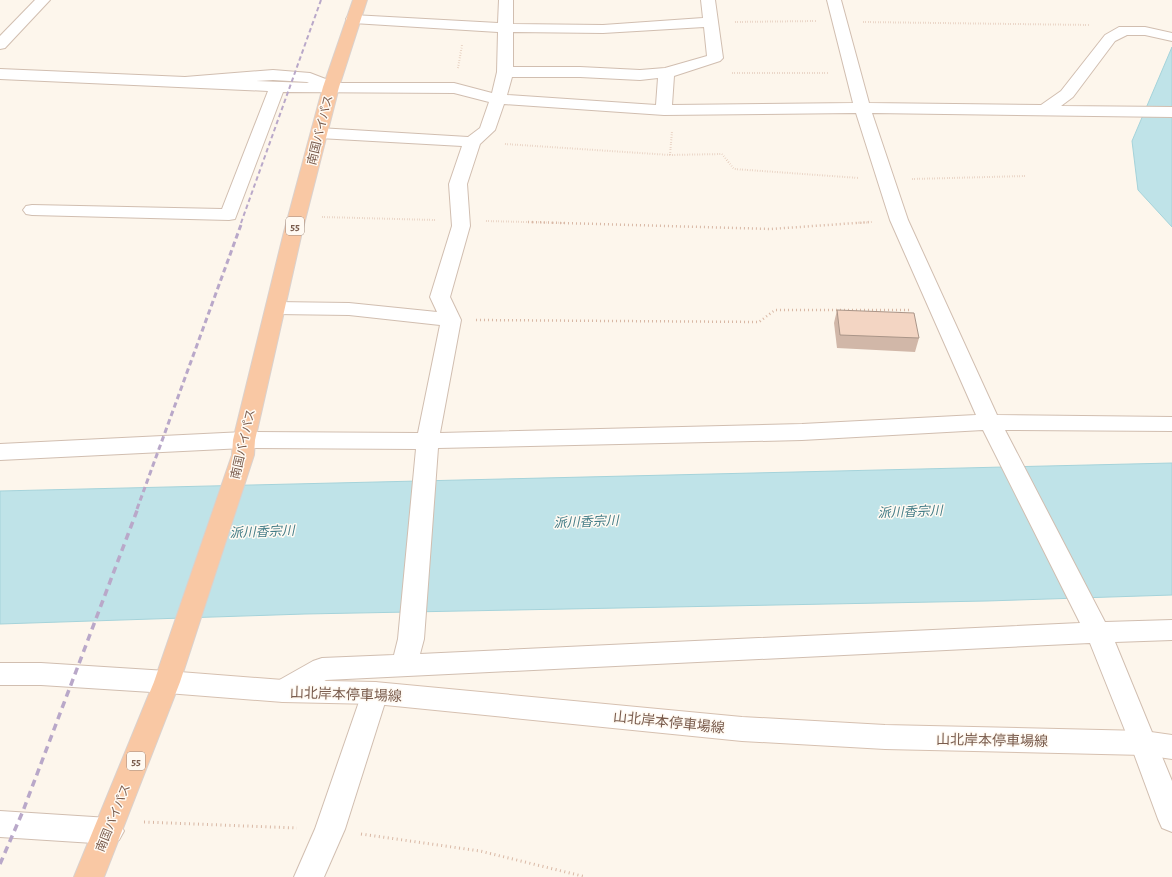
<svg xmlns="http://www.w3.org/2000/svg" width="1172" height="877" viewBox="0 0 1172 877" font-family="'Alegreya Sans','Noto Sans JP',sans-serif">
<style>
.water{fill:#bfe3e8;stroke:#a5d3da}
.lines{fill:none;stroke-linecap:round;stroke-linejoin:round}
.minor-casing{stroke:#d1beb0;stroke-width:2}
.secondary-casing{stroke:#d6c0b0;stroke-width:2}
.trunk-casing{stroke:#dad1cd;stroke-width:2}
.path-far2{stroke:#d9b8a5;stroke-width:2;stroke-dasharray:0.5 2;stroke-linecap:butt}
.path-far1{stroke:#d9b8a5;stroke-width:2.5;stroke-dasharray:1 3;stroke-linecap:butt}
.path{stroke:#d9b8a5;stroke-width:3;stroke-dasharray:1 3.5;stroke-linecap:butt}
.minor{fill:#fff;fill-rule:evenodd}
.secondary{fill:#fff;fill-rule:evenodd}
.trunk{fill:#f9c8a4;fill-rule:evenodd}
.rail-far2{stroke:#b9a8c9;stroke-width:2;stroke-dasharray:4.5 3;stroke-linecap:butt}
.rail-far1{stroke:#b9a8c9;stroke-width:3;stroke-dasharray:5.5 3.5;stroke-linecap:butt}
.rail{stroke:#b9a8c9;stroke-width:3.5;stroke-dasharray:7 5;stroke-linecap:butt}
.wall{fill:#d1b7a8}
.building{fill:#f3d5c3;stroke:#aa9588}
.labels{text-anchor:middle;stroke-width:3;stroke-linejoin:round;paint-order:stroke}
.shield{fill:#fffaf3;stroke:#a28b7f;stroke-width:1}
.shield-label{font-size:11px;font-weight:bold;fill:#7a5c4d}
.street-label{font-size:12px;fill:#7a5c4d;stroke:#fffaf3}
.water-label{font-size:13px;font-style:italic;fill:#437c86;stroke:#fffaf3}
.near-street-label{font-size:14px;fill:#7a5c4d;stroke:#fffaf3}
</style>
<rect width="100%" height="100%" fill="#fdf6ec"/>
<!-- water -->
<g class="water">
<polygon points="1172,47 1172,227 1138,190 1132,141"/>
<polygon points="1172,463 1172,595 987,601 305,614 0,624 0,491"/>
</g>
<g class="lines">
<!-- minor casing -->
<g class="minor-casing">
<g id="minor">
<polygon points="35,0 50,0 5,48 0,49 0,36"/>
<path d="M499,0H513V24L603,25L703,18L701,0H715L723,58L720,61L674,76L672,105L853,103L827,0H841L869,103L1041,105L1061,91L1105,35L1119,27H1145L1172,33V41L1145,35H1127L1115,41L1073,97L1061,106L1172,107V117L872,113L908,220L997,415L1172,417V431L1005,430L1105,622L1172,620V640L1115,642L1172,781V832L1162,828L1158,819L1130,743L1090,643L326,680L292,699L283,702L274,699L270,691L274,683L313,661L322,658L394,655L398,639L416,449L244,448L0,460V444L244,432L418,433L440,325L349,315L276,314L269,312L266,308L269,304L276,302L349,303L437,312L430,297L452,226L449,184L462,146L319,138L313,136L311,133L313,130L319,128L468,137L480,128L489,102L454,93L283,92L235,219L229,220L32,215L26,214L23,210L26,206L32,205L222,209L268,91L0,79V69L185,77L273,70L310,73L336,83H454L492,93L497,72L498,32L353,23L348,22L346,19L348,16L353,15L498,23ZM704,27L707,56L665,68L640,70L580,67H513V32L603,33ZM512,77H580L640,80L658,78L656,105L507,95ZM273,80L307,82L309,83L256,81ZM504,104L664,115L856,113L890,220L976,415L802,424L440,433L461,320L450,297L470,226L467,184L480,144L495,130ZM983,430L1080,623L420,654L424,639L438,448L802,440Z"/>
<polygon points="0,663 41,663 167,671 176,674 180,682 176,690 167,693 41,685 0,685"/>
<polygon points="375,682 384,685 388,693 345,829 324,877 294,877 315,829 362,693 366,685"/>
<polygon points="0,811 109,818 119,822 124,831 119,840 109,844 0,837"/>
</g>
</g>
<!-- secondary casing -->
<g class="secondary-casing">
<polygon id="secondary" points="167,671 283,680 375,682 742,717 885,725 1144,731 1172,735 1172,759 1144,755 885,749 742,741 375,704 283,702 167,693 158,690 154,682 158,674"/>
</g>
<!-- trunk casing -->
<g class="trunk-casing">
<polygon id="trunk" points="353,0 367,0 339,87 302,232 255,440 254,455 180,682 104,877 74,877 154,682 232,455 233,440 284,232 323,87"/>
</g>
<!-- path-far2 -->
<g class="path-far2">
<polyline points="735,22 816,21"/>
<polyline points="863,22 1090,25"/>
<polyline points="458,68 462,45"/>
<polyline points="732,73 829,73"/>
<polyline points="505,144 670,155 722,154 734,169 859,178"/>
<polyline points="670,155 672,131"/>
<polyline points="912,179 1026,176"/>
<polyline points="322,217 435,220"/>
<polyline points="486,221 564,223"/>
<polyline points="856,223 873,222"/>
</g>
<!-- path-far1 -->
<g class="path-far1">
<polyline points="528,222 771,229 870,222"/>
<polyline points="476,320 759,322 775,310 911,310"/>
</g>
<!-- path -->
<g class="path">
<polyline points="144,822 297,828"/>
<polyline points="361,834 480,851 586,877"/>
</g>
<!-- minor -->
<use href="#minor" class="minor"/>
<!-- secondary -->
<use href="#secondary" class="secondary"/>
<!-- trunk -->
<use href="#trunk" class="trunk"/>
<!-- rail-far2 -->
<polyline class="rail-far2" points="241,223 321,0"/>
<!-- rail-far1 -->
<polyline class="rail-far1" points="137,509 242,222"/>
<!-- rail -->
<polyline class="rail" points="0,864 23,811 138,508"/>
</g>
<!-- wall -->
<polygon class="wall" points="837,310 919,338 915,352 837,348 834,323"/>
<!-- building -->
<polygon class="building" points="837,310 914,313 919,338 840,335"/>
<g class="labels">
<!-- shield labels -->
<g class="shield">
<rect x="286" y="217" width="18" height="18" rx="3"/>
<rect x="127" y="752" width="18" height="18" rx="3"/>
</g>
<g class="shield-label">
<text x="295" y="230">55</text>
<text x="136" y="765">55</text>
</g>
<!-- street labels -->
<g class="street-label">
<text transform="translate(320 130) rotate(-76)" y="4">南国バイパス</text>
<text transform="translate(243 444) rotate(-77)" y="4">南国バイパス</text>
<text transform="translate(113 818) rotate(-68)" y="4">南国バイパス</text>
</g>
<!-- water labels -->
<g class="water-label">
<text transform="translate(910 511) rotate(-2)" y="5">派川香宗川</text>
<text transform="translate(586 521) rotate(-2)" y="5">派川香宗川</text>
<text transform="translate(262 531) rotate(-2)" y="5">派川香宗川</text>
</g>
<!-- near-street labels -->
<g class="near-street-label">
<text transform="translate(346 694) rotate(2)" y="5">山北岸本停車場線</text>
<text transform="translate(669 722) rotate(6)" y="5">山北岸本停車場線</text>
<text transform="translate(992 740) rotate(1)" y="5">山北岸本停車場線</text>
</g>
</g>
</svg>
